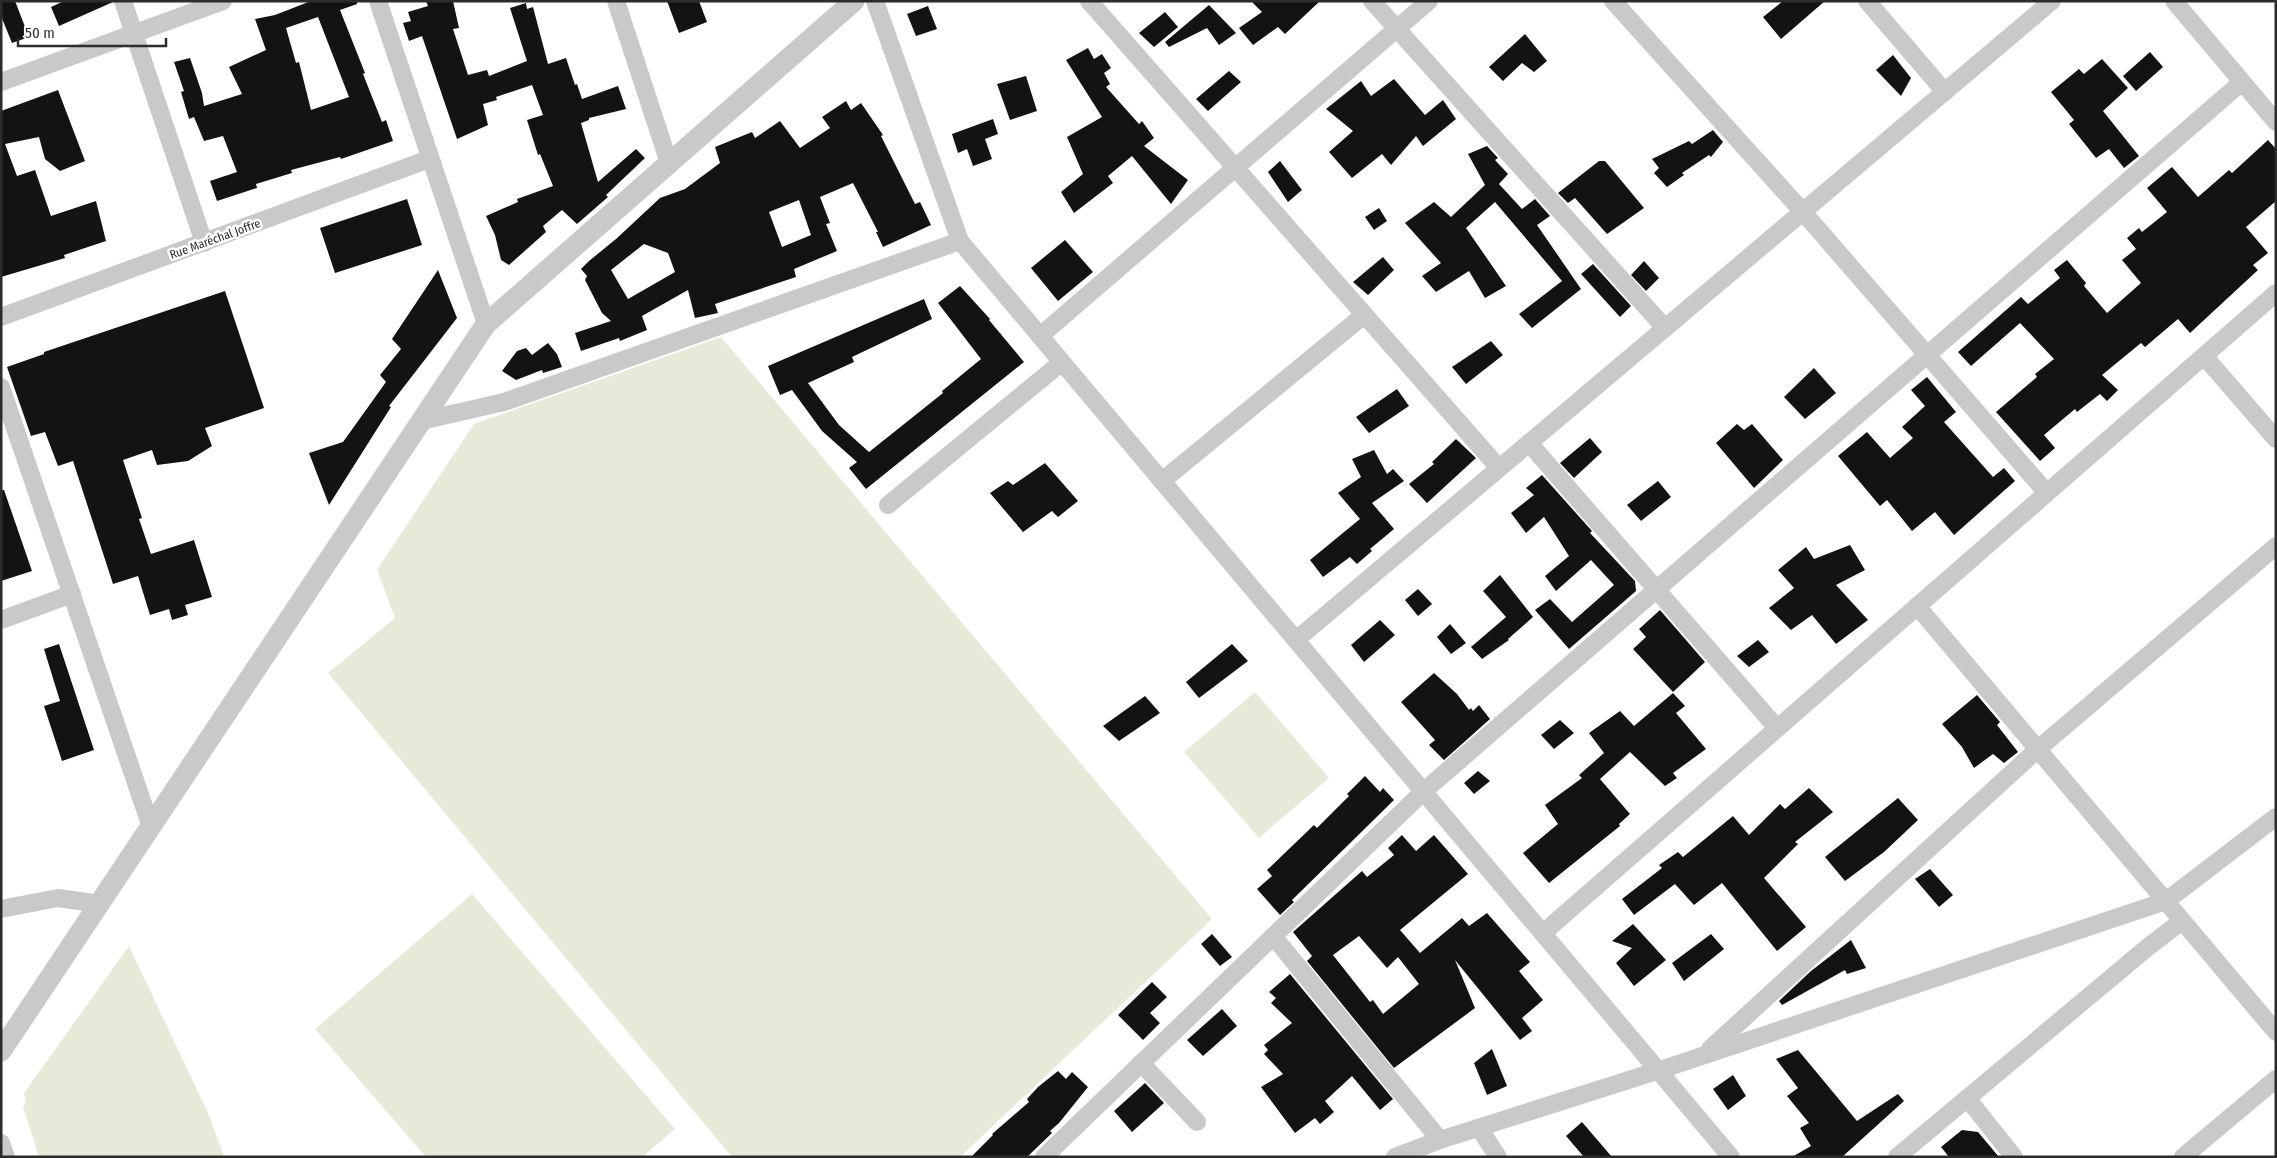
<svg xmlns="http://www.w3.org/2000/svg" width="2277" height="1158" viewBox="0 0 2277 1158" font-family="'Fira Sans Condensed',sans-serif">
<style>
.green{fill:#e7ead8}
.building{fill:#131313;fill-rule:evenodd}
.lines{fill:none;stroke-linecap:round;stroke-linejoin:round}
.minor{stroke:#c9c9c9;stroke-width:18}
.tertiary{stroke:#c9c9c9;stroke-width:21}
.labels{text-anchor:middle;stroke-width:5;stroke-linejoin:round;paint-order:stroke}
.street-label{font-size:12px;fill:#2c2c2c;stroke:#fff}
</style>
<rect width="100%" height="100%" fill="#fff"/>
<!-- green -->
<g class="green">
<polygon points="721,337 1212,919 960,1157 732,1157 328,673 395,618 377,570 474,424"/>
<polygon points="1255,692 1329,778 1259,838 1184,752"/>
<polygon points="472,894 675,1129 642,1157 426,1157 315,1029"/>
<polygon points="129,946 209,1115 224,1157 39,1157 23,1107 26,1101 24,1093"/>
</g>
<!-- building -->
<g class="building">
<polygon points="1,1 15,1 29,37 12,43 1,16"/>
<polygon points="64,1 113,1 113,2 59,26 51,7"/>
<path d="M311,1H357V4L340,10L365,73L363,74L382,122L386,120L393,141L341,159L340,157L291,170L292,173L256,184L257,188L217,201L210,181L237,172L223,136L204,141L194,117L189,119L181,92L184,91L174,62L190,58L202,93L204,106L242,94L229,67L266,50L255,19L275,15ZM318,17L349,97L311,110L299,62L296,63L286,28Z"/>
<polygon points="426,1 453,1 459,28 453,29 468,75 487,70 489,76 527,61 510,8 526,3 527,9 533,7 548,64 566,58 575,85 577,84 582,99 618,86 626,109 589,118 589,120 581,123 598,182 636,149 645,158 606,195 608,197 577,224 562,210 543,226 546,232 509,265 501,260 495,235 486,216 518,202 517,199 553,186 540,154 538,155 527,120 543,115 532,85 496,97 497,100 483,104 488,125 457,139 422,36 409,41 403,23 411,21 408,12 428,6"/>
<polygon points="667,1 699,1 707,22 679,33"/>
<polygon points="1251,1 1320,1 1285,34 1278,27 1253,45 1239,28 1262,12"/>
<polygon points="1783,1 1825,1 1781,39 1763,17"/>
<polygon points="1209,5 1236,33 1219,45 1207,28 1169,47 1165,42"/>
<polygon points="928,6 937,29 916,36 907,14"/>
<polygon points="1165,12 1178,27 1154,47 1139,33"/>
<polygon points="1525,34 1547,61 1534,72 1522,63 1503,81 1489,67"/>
<polygon points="1088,48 1094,59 1102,54 1111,68 1104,73 1110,84 1106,87 1139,124 1142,121 1154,138 1144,146 1188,180 1171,204 1132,156 1108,176 1113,183 1074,213 1061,192 1083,174 1067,137 1102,117 1066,60"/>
<polygon points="2150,52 2163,67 2136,91 2123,76"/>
<polygon points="1893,55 1911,78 1901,96 1876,70"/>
<polygon points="2102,59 2128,88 2103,111 2139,156 2124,168 2109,149 2096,158 2069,124 2074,120 2051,92 2079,69 2084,74"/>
<polygon points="1229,71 1241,82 1208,111 1196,99"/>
<polygon points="1026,76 1037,111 1010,120 997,84"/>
<polygon points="1394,79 1425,115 1443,100 1456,119 1423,146 1416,136 1391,165 1382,154 1352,178 1329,152 1353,131 1326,109 1361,81 1371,96"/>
<polygon points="58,90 85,161 60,171 45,159 39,137 5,144 17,176 35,170 51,216 96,201 106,241 64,255 65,258 1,277 1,111"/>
<path d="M846,101L851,110L861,103L883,135L881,136L915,204L920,202L931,225L883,247L876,232H878L853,183L820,197L830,223L826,224L837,251L794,269L796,277L715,304L718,313L695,318L688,290L642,316L647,330L620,341L619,338L581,351L575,333L611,321L602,313L585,280L587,276L581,269L589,261L616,239L660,198L685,189L720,163L715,147L752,132L755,138L780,121L800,148L830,128L822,117ZM799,200L811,235L782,247L769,212ZM644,244L668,253L675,272L628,299L611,270Z"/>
<polygon points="993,119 998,134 985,139 992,159 973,166 967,149 958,153 952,134"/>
<polygon points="1713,130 1723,142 1711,157 1709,155 1682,173 1684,175 1667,187 1654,173 1659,168 1652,159 1689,141 1692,144"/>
<polygon points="2268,140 2276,149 2276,201 2246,227 2268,253 2253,265 2258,270 2190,333 2178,319 2145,347 2141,343 2102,375 2118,390 2107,401 2100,394 2077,412 2075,409 2044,435 2055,448 2040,461 1996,412 2037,377 2035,374 2054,359 2020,323 1971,366 1958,352 2021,297 2028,304 2060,278 2054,270 2067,260 2086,283 2084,286 2107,313 2141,283 2122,260 2136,249 2127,238 2139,228 2142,232 2167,212 2147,188 2172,167 2198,197 2229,170 2232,173"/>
<polygon points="1487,146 1498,158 1495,160 1508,174 1499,184 1522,209 1535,199 1550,216 1537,225 1581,289 1532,328 1519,314 1562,281 1495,202 1466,228 1506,286 1485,298 1469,271 1436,292 1422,276 1441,263 1405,223 1434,202 1451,217 1485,185 1468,154"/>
<polygon points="1280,161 1302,190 1288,202 1268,172"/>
<polygon points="1599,161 1605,161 1644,208 1607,234 1575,198 1568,203 1558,193"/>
<polygon points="407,199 422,245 335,273 320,228"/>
<polygon points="1379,208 1387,221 1374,230 1365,217"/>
<polygon points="1065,240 1093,272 1058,301 1031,268"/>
<polygon points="1383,257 1394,270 1368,295 1353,282"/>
<polygon points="1644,261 1659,278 1646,291 1631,275"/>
<polygon points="1593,264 1631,306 1620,317 1581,274"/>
<polygon points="438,270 457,318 389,406 391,407 329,505 309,453 343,442 386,382 380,375 401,349 392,339"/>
<polygon points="960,286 990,319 989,320 1024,362 866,489 849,468 857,462 822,431 792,390 780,395 768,366 924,299 932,319 852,357 854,362 808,383 839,425 869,452 943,393 942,391 981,359 938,303"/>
<polygon points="225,291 264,408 205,428 212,446 188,461 157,465 152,450 123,460 142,518 139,519 151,554 194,540 212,597 185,605 188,615 172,620 169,609 150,615 138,576 113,584 73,461 58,466 45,432 31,436 7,367 44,354 44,352"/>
<polygon points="1491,341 1503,355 1466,384 1452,367"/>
<polygon points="548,343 557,354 562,367 543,373 542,370 516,380 502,371 517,351 526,348 532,355"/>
<polygon points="1814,368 1836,393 1805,419 1784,397"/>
<polygon points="1927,377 1956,412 1944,422 1993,477 2004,468 2015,481 1954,535 1935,512 1912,531 1887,500 1880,506 1838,456 1867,432 1890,458 1913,438 1902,427 1925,406 1911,390"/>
<polygon points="1397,389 1409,406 1369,433 1356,417"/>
<polygon points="1737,424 1744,430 1752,424 1783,460 1754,488 1716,443"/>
<polygon points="1590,438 1602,452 1574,478 1560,463"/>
<polygon points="1456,439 1476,458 1427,503 1409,484 1434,464 1432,462"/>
<polygon points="1374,450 1387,474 1393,469 1404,481 1372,503 1394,529 1370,549 1372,551 1357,564 1350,557 1323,577 1310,560 1360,519 1338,493 1361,477 1352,459"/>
<polygon points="1045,463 1078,501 1058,517 1052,511 1023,532 990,493 1008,481 1013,485"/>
<polygon points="1542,475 1592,531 1590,533 1635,581 1636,591 1569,649 1535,610 1550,599 1572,622 1614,585 1591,560 1556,591 1545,576 1569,556 1544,517 1526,533 1511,513 1534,495 1526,488"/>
<polygon points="1658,481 1671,497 1641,521 1627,505"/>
<polygon points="1,490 4,490 32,571 1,581"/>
<polygon points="1850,545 1865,570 1836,585 1868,620 1836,644 1812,615 1791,630 1769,608 1794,588 1778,570 1806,547 1814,559"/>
<polygon points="1500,575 1533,617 1508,639 1509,640 1482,659 1471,647 1506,617 1483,591"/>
<polygon points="1418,589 1432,604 1418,616 1405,600"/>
<polygon points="1660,610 1705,662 1673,692 1633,649 1646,637 1639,629"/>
<polygon points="1380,620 1395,635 1364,662 1351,645"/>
<polygon points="1450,624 1466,643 1451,654 1437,637"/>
<polygon points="1758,640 1769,652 1749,667 1737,656"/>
<polygon points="59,644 94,750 62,761 44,706 60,701 44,649"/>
<polygon points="1232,644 1248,661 1199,698 1186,682"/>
<polygon points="1434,673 1457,694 1469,710 1471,708 1473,711 1479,705 1490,719 1444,760 1429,745 1435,740 1401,702"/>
<polygon points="1673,693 1685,706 1676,713 1706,749 1673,773 1677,778 1665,786 1630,752 1600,779 1630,814 1619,824 1620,826 1549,883 1523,853 1558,824 1545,805 1582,778 1579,775 1604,753 1589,733 1620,711 1634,726"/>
<polygon points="1977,695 2000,722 1997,725 2018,752 2004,763 1993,754 1974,768 1962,747 1942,724"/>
<polygon points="1145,696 1160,713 1119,741 1103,726"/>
<polygon points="1560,720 1574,733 1554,749 1541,735"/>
<polygon points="1478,771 1490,781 1474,794 1464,783"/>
<polygon points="1365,776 1380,792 1383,788 1394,800 1292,900 1294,902 1280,915 1257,889 1272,876 1267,870 1314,825 1317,828 1349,796 1347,794"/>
<polygon points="1809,788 1833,812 1795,842 1798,844 1764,878 1806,927 1777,951 1722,883 1694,905 1675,884 1634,915 1622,899 1662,868 1659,865 1678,852 1683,857 1733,816 1749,835 1780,804 1785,809"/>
<polygon points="1898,798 1918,820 1884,852 1845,881 1825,857"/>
<path d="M1402,835L1416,851L1434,835L1468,874L1400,930L1420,953L1462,918L1469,926L1487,913L1530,962L1519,971L1543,1000L1522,1018L1532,1031L1520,1040L1455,960L1475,1008L1394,1068L1307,961L1312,956L1293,932L1362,871L1367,877L1394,855L1388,848ZM1359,936L1387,968L1398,957L1419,984L1383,1014L1373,1000L1370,1002L1333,955Z"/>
<polygon points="1930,869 1953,895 1939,907 1915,879"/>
<polygon points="1633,924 1666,960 1634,986 1616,963 1632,948 1612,941"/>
<polygon points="1212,934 1232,957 1220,966 1201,944"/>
<polygon points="1711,934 1724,949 1684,981 1672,963"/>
<polygon points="1851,940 1866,968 1847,974 1845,970 1782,1005 1779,1001 1811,971"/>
<polygon points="1290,974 1393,1099 1380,1110 1352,1076 1325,1101 1334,1112 1320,1124 1315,1118 1295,1133 1261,1087 1283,1074 1264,1054 1268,1050 1264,1045 1292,1023 1271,1003 1276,998 1269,992"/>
<polygon points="1152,982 1167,997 1150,1013 1160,1023 1143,1040 1118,1015"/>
<polygon points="1222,1009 1237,1026 1203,1056 1187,1040"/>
<polygon points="1492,1049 1507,1086 1487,1095 1474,1063"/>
<polygon points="1798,1050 1857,1121 1898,1094 1904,1101 1842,1157 1792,1157 1811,1146 1800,1128 1809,1123 1787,1096 1798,1088 1776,1059"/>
<polygon points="1058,1071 1066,1079 1072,1072 1088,1087 1059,1123 1050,1131 1052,1133 1027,1157 971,1157 993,1135 992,1134 1029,1102 1027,1099 1038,1087"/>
<polygon points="1733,1075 1746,1096 1728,1110 1713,1089"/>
<polygon points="1145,1083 1164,1103 1132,1132 1114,1111"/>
<polygon points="1582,1122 1612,1157 1584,1157 1566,1136"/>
<polygon points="1962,1130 1978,1132 1999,1157 1949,1157 1941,1147"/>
</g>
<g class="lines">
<!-- minor -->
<g class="minor">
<polyline points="123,1 204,243"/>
<polyline points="378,1 486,324"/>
<polyline points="616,1 669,163"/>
<polyline points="875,1 960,241 1731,1157"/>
<polyline points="1089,1 1499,468"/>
<polyline points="1372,1 1665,328"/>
<polyline points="1613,1 1803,212 2047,493"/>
<polyline points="1867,1 1945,92"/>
<polyline points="2174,1 2276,122"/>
<polyline points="1,82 223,1"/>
<polyline points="1,317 429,159"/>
<polyline points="1040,336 1429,1"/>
<polyline points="2204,356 2276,439"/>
<polyline points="1,387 151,827"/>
<polyline points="421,421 504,402 960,241"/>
<polyline points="1529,443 1777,728"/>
<polyline points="1162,481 1364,315"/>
<polyline points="888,505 1062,362"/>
<polyline points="1917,606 2276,1032"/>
<polyline points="1,620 72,594"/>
<polyline points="1296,640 2052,1"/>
<polyline points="1,909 58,898 100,904"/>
<polyline points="1543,933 2276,293"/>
<polyline points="1273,936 1440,1140"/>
<polyline points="1710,1049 2038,749 2276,546"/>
<polyline points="1141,1063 1197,1122"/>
<polyline points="1967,1098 2014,1157"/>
<polyline points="1479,1128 1498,1157"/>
<polyline points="1,1143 6,1157"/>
<polyline points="1044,1157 1424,791 2242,82"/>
<polyline points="1395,1157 1440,1140 1657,1071 2166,901 2276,817"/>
<polyline points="1897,1157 2148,947 2182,921"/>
<polyline points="2183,1157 2276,1079"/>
</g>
<!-- tertiary -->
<polyline class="tertiary" points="1,1051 486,324 854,1"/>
</g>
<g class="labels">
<!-- street labels -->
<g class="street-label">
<text transform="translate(215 239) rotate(-20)" y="4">Rue Maréchal Joffre</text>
</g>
</g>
<!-- border -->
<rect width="2277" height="1158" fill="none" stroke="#2c2c2c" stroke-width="5"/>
<!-- scale -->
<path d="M18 38v8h148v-8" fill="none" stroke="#2c2c2c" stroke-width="2.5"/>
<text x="25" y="38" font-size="15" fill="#2c2c2c" stroke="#ffffff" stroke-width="4" paint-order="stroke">50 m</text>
</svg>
